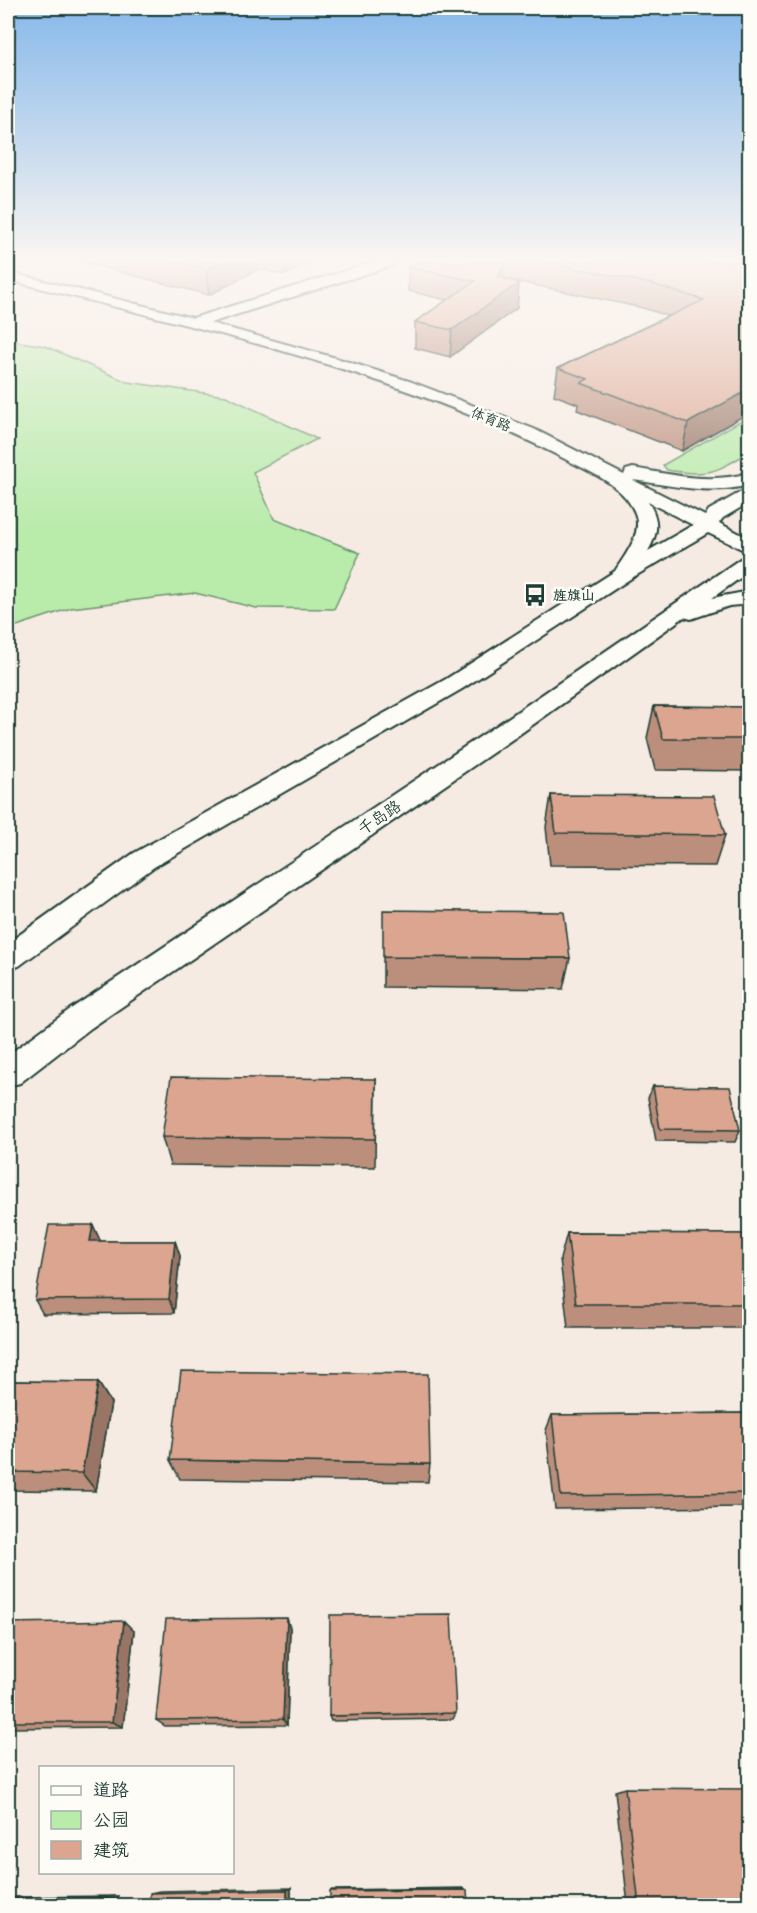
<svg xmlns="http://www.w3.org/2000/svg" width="757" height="1913" viewBox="0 0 757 1913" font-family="'Balsamiq Sans','LXGW WenKai TC',sans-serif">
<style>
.green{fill:#b9ebab;stroke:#6c9470;stroke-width:1.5}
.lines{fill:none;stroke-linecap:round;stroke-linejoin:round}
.tertiary-casing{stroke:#1f3d34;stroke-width:4}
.tertiary{fill:#fdfcf7;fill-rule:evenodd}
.wall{fill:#bc8e7c;stroke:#1f3d34;stroke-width:1.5}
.shaded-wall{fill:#997465;stroke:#1f3d34;stroke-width:1.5}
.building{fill:#dba590;stroke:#1f3d34;stroke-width:1.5}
.labels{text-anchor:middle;stroke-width:5;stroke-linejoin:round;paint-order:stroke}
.far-street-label{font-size:14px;fill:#1f3d34;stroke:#fdfcf7}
.far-poi-label{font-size:14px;font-weight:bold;fill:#1f3d34;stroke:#fdfcf7;text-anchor:start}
.street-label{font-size:16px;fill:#1f3d34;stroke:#fdfcf7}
</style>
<rect width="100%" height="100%" fill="#f6ebe2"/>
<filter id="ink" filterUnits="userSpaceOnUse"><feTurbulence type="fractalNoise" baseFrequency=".0167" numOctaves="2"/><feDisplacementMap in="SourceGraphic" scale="12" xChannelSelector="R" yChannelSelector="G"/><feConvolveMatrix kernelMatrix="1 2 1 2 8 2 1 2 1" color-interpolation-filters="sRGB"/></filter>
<g filter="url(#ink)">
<!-- green -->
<path class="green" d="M 8,340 L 45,346 L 127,382 L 226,396 L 317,439 L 253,472 L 274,519 L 360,553 L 334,609 L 256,608 L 195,593 L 71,608 L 8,629 Z
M 749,416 L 749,452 C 715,473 707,477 667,470 L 663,465 Z"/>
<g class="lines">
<!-- tertiary casing -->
<g class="tertiary-casing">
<path id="tertiary" d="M 374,262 L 396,262 L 394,265 L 210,323 L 336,358 L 412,382 L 534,429 L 624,475 L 626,470 L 633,468 C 674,475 708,484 750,473 L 750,485 C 708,495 675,486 633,480 L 705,516 L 709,510 L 750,487 L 750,502 L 723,518 L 719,523 L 750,539 L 750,553 L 708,533 L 630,579 L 462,689 L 154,867 L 19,966 L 8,969 L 8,943 L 134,853 L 446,679 L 615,571 C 626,554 643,533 635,513 C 624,485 590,472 565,459 C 392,369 196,328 8,280 L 8,272 L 193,318 ZM 648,502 L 693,525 L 648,551 C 658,534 660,520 648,502 Z
M 750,555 L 750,571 L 712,598 L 750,591 L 750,604 L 729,606 L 691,619 L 684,617 L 517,736 L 91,1028 L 20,1083 L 8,1086 L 8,1055 L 69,1010 L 499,724 L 743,557 Z"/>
</g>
<!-- tertiary -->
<use href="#tertiary" class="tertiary"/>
</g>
<!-- wall -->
<path class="wall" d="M 82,262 L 311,262 L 285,275 L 259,269 L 209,295 Z
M 415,262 L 750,262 L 750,412 L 682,451 L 577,410 L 578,404 L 554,395 L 558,368 L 668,316 L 643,308 L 505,279 L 519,283 L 517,308 L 450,357 L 415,348 L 415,322 L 447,300 L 408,291 L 408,267 Z
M 654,706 L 750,707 L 750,771 L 655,770 L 647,738 Z
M 551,795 L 725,835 L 715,866 L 550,865 L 546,827 Z
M 383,957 L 570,958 L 563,989 L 383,987 Z
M 376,1079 L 375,1167 L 170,1165 L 162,1137 Z
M 653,1086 L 740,1130 L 735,1142 L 656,1141 L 648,1098 Z
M 93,1225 L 100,1241 L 175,1241 L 180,1256 L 174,1313 L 43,1314 L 35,1300 Z
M 567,1233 L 750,1234 L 750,1328 L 568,1328 L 560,1259 Z
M 8,1381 L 98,1382 L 111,1403 L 96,1491 L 8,1490 Z
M 750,1413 L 750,1507 L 555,1509 L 546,1430 L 552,1415 Z
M 170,1460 L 430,1464 L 428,1482 L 180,1479 Z
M 8,1623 L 134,1631 L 123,1727 L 8,1728 Z
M 290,1628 L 287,1725 L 165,1726 L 156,1720 Z
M 456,1713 L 453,1719 L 331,1721 L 329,1716 Z
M 625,1788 L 750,1905 L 628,1905 L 615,1791 Z
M 291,1888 L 291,1905 L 150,1893 L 160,1891 Z
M 463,1888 L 467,1890 L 330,1891 L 332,1890 Z
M 118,1896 L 117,1905 L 8,1905 L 8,1897 Z"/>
<!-- shaded-wall -->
<path class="shaded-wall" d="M 221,262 L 259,262 L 259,269 L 209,295 L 206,269 Z
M 285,262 L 311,262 L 285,275 Z
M 503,262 L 504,262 L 503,278 L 519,283 L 517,308 L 450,357 L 452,330 L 499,277 Z
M 750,389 L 750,412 L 682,451 L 688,423 Z
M 93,1225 L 100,1240 L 97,1256 L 90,1241 Z
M 175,1241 L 180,1256 L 174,1313 L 169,1299 Z
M 98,1382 L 111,1403 L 96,1491 L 82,1473 Z
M 287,1618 L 290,1628 L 287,1725 L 283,1719 Z
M 124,1621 L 134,1631 L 123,1727 L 112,1722 Z
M 291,1888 L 291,1905 L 287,1905 L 287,1890 Z
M 118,1896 L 117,1905 L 105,1905 L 106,1897 Z"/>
<!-- building -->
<path class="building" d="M 178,262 L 221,262 L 206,269 Z
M 415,262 L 503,262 L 499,277 L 519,283 L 452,330 L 415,322 L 475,281 L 408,267 Z
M 546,262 L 750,262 L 750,389 L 688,423 L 581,383 L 588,379 L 558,368 L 704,300 L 648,283 Z
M 654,706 L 750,707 L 750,739 L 663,739 Z
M 551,795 L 714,796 L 725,835 L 556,833 Z
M 383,910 L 564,912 L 570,958 L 383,957 Z
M 171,1077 L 376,1079 L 375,1139 L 162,1137 Z
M 653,1086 L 730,1087 L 740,1130 L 660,1129 Z
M 49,1225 L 93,1225 L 90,1241 L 175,1241 L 169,1299 L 35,1300 Z
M 567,1233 L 750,1234 L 750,1304 L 576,1304 Z
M 181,1371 L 428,1374 L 430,1464 L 170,1460 Z
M 8,1381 L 98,1382 L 82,1473 L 8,1472 Z
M 750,1413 L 750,1493 L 561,1496 L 552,1415 Z
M 451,1614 L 456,1713 L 329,1716 L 330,1615 Z
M 287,1618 L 283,1719 L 156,1720 L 166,1619 Z
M 124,1621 L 112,1722 L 8,1722 L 8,1623 Z
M 625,1788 L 750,1789 L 750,1905 L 639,1905 Z
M 287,1890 L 287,1905 L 149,1905 L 150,1893 Z
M 467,1890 L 468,1905 L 330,1905 L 330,1891 Z
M 106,1897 L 105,1905 L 8,1905 L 8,1898 Z"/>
</g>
<!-- sky -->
<linearGradient id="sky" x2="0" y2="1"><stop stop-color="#86b8ea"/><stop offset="0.49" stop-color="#fbf6f2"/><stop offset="1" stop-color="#fbf6f2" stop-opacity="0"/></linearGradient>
<rect width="757" height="530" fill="url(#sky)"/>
<!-- icons -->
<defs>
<g id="bus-bare" transform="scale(1.8)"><path d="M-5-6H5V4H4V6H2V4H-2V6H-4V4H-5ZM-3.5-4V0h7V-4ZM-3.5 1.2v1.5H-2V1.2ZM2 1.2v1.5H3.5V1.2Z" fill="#1f3d34" stroke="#fdfcf7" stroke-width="2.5" paint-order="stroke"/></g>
</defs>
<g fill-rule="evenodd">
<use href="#bus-bare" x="535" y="595"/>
</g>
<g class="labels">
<!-- far-street labels -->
<g class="far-street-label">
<text transform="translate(491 419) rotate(22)" y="5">体育路</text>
</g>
<!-- far-poi labels -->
<g class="far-poi-label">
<text x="553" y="600">旌旗山</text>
</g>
<!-- street labels -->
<g class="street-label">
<text transform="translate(379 817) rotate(-34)" y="6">千岛路</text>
</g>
</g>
<!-- margin -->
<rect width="757" height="1913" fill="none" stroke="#fdfcf7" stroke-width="30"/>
<rect x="15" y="15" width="727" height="1883" fill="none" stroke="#1f3d34" stroke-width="2" filter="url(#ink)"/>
<!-- legend -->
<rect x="39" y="1766" width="195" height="108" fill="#fdfcf7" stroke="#a4b0a9" stroke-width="1.5"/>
<rect x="51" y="1786" width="30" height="9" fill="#fdfcf7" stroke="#a4b0a9" stroke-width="1.5"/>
<text x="93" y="1796" font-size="18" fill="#1f3d34">道路</text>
<rect x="51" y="1811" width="30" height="18" fill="#b9ebab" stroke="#a4b0a9" stroke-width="1.5"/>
<text x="93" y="1826" font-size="18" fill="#1f3d34">公园</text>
<rect x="51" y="1841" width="30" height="18" fill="#dba590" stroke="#a4b0a9" stroke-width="1.5"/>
<text x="93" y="1856" font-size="18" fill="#1f3d34">建筑</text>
</svg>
